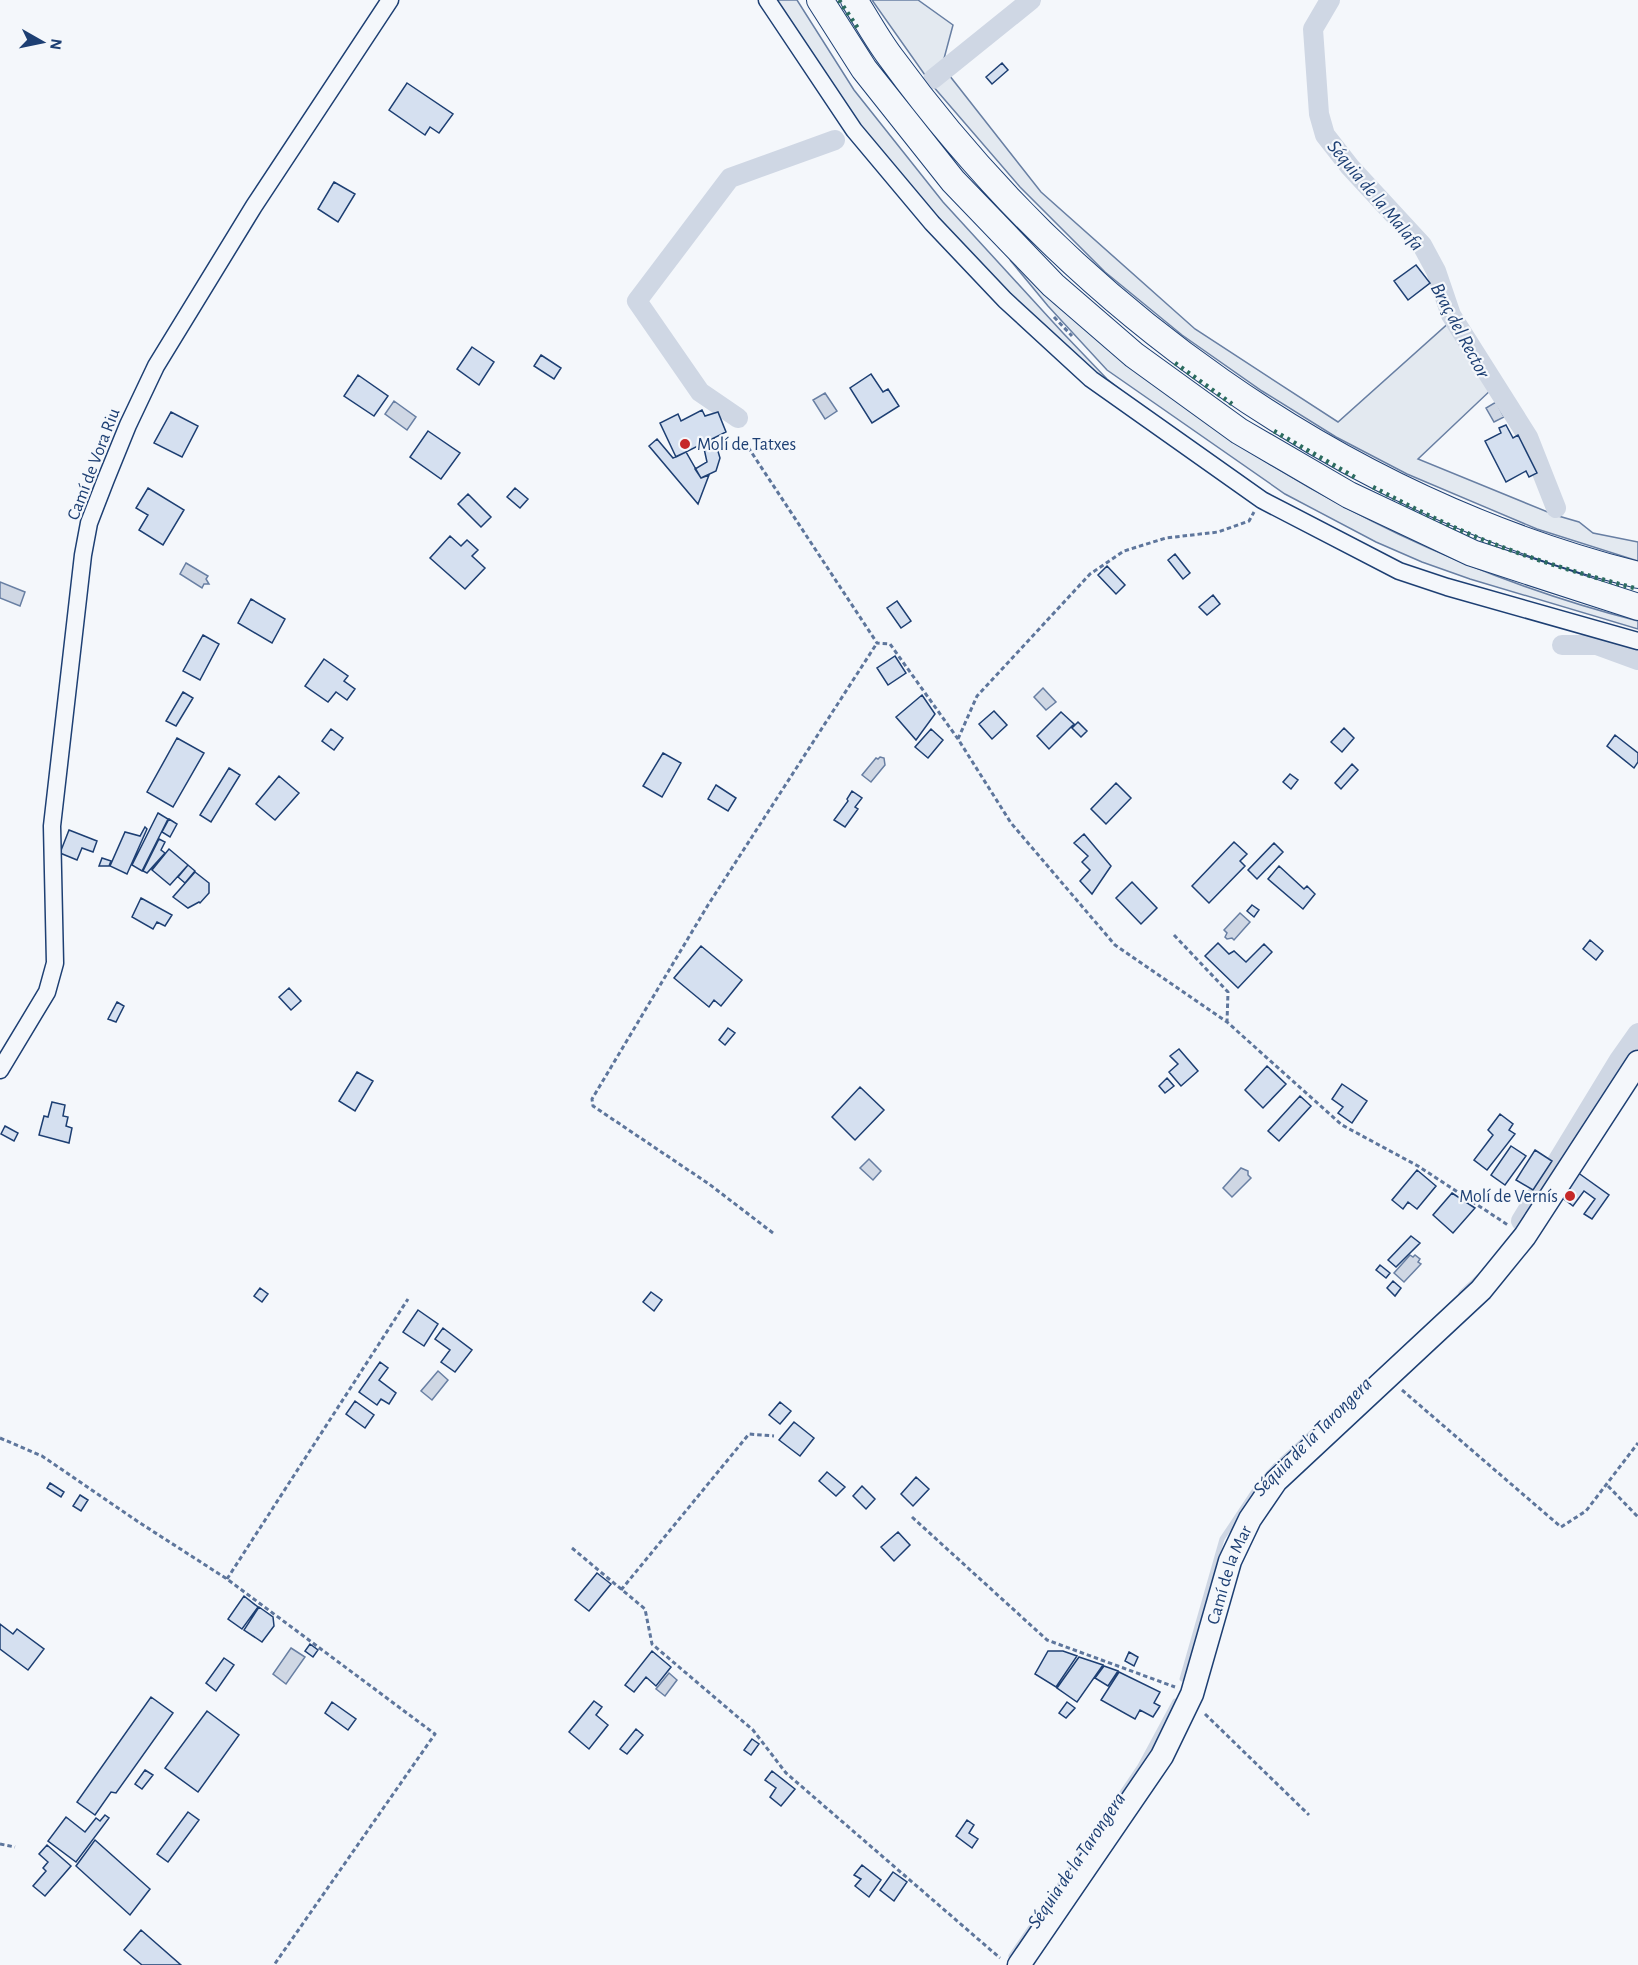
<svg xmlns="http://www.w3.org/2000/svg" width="1638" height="1965" viewBox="0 0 1638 1965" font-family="'Alegreya Sans',sans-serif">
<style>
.green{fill:#e3e9f0;stroke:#687fa3;stroke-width:1.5}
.water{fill:#cfd7e4;stroke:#687fa3;stroke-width:1.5}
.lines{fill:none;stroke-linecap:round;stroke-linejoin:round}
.stream{stroke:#cfd7e4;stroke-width:5}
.canal{stroke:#cfd7e4;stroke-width:20}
.building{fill:#d5e0f0;stroke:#1d3f73;stroke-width:1.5}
.street-casing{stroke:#1d3f73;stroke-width:19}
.secondary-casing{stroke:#1d3f73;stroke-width:25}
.primary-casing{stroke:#1d3f73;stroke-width:28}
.path{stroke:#5e769c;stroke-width:3;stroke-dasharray:4.5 3;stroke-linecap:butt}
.street{stroke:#f4f7fb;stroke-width:16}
.secondary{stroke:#f4f7fb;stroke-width:22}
.primary{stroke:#f4f7fb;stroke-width:26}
.hedge{stroke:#2c6c60;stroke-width:4.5;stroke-dasharray:3 4.5;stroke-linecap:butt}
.poi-dot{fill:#c62828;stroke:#f4f7fb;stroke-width:2}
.labels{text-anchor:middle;stroke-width:4.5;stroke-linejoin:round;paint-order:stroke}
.poi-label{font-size:18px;fill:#1d3f73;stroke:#f4f7fb;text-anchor:start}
.street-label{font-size:18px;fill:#1d3f73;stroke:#f4f7fb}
.water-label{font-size:20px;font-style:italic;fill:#1d3f73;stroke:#f4f7fb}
</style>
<rect width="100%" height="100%" fill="#f4f7fb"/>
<!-- green -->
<path class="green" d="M 774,0 L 797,0 L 854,90 L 943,202 L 1063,333 L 1107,379 L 1122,391 L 1104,381 L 1042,327 L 958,241 L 852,116 Z
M 872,0 L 918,0 L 953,25 L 942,66 L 1041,192 L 1195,329 L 1338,422 L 1451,321 L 1493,388 L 1418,459 L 1555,515 L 1579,522 L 1593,533 L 1638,542 L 1638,561 L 1537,529 L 1407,474 L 1336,437 L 1262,391 L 1182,335 L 1105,272 L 1020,187 L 932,85 Z
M 1010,260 C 1065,311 1120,361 1180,404 C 1317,504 1474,579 1638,621 L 1638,629 L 1470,579 L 1422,562 L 1376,542 L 1285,494 L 1107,370 L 1048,306 Z"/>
<!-- water -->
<path class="water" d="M 825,393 L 837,411 L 825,419 L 813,400 Z
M 394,401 L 416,417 L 407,430 L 385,414 Z
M 1496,402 L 1504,417 L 1494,422 L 1486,408 Z
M 186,563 L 208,576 L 206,579 L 209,584 L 204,584 L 202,588 L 180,574 Z
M 0,582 L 25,592 L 20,606 L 0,598 Z
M 1043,688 L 1056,702 L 1046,710 L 1034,697 Z
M 880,757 L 884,758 L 885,765 L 871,782 L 862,775 L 876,758 L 878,759 Z
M 1240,913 L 1250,922 L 1234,940 L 1232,938 L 1227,939 L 1225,937 L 1227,933 L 1224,930 Z
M 869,1159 L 881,1171 L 873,1180 L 860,1168 Z
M 1241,1168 L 1248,1171 L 1248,1175 L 1251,1178 L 1232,1197 L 1223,1188 Z
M 1410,1255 L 1413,1257 L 1415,1255 L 1420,1259 L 1418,1262 L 1421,1264 L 1404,1282 L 1394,1273 Z
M 438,1371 L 448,1380 L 432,1400 L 421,1391 Z
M 291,1648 L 305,1657 L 286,1684 L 273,1674 Z
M 669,1673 L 677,1680 L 665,1696 L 656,1689 Z"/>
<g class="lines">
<!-- stream -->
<path class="stream" d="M 1461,1293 L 1478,1277
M 1182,1679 L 1222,1539 L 1258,1485 L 1276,1465 L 1312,1432
M 1011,1956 L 1140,1766 L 1175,1701"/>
<!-- canal -->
<path class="canal" d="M 1330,0 L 1313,29 L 1319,114 L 1325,135 L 1350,167 L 1422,245 L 1436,271 L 1451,315 L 1528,437 L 1556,508
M 933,79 L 1031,0
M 738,418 L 700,392 L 637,301 L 730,178 L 835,140
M 1562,645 L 1597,645 L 1638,660
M 1521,1221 L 1619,1060 L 1638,1033"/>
</g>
<!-- building -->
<path class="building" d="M 1002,63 L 1008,70 L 992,84 L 986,77 Z
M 407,83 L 453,114 L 439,133 L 430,127 L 425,135 L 389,110 Z
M 334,182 L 355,194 L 338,222 L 318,209 Z
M 1416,265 L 1430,283 L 1408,300 L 1394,281 Z
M 472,347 L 494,362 L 479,385 L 457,369 Z
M 541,355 L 561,368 L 554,379 L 534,366 Z
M 871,374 L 883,392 L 888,389 L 899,406 L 872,423 L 850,388 Z
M 358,375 L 388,396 L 374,416 L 344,396 Z
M 702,410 L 705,416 L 718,412 L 726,432 L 676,457 L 660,423 L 678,414 L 681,421 Z
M 171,412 L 198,426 L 182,457 L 154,443 Z
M 1506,425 L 1513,438 L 1518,435 L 1537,473 L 1529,477 L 1526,471 L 1506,482 L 1485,441 L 1501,433 L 1499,428 Z
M 428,431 L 460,453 L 441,479 L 410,457 Z
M 714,438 L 720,458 L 716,471 L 701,478 L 695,469 L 707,462 L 703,444 Z
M 657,439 L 673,458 L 686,452 L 701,478 L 709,475 L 698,504 L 649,446 Z
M 148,488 L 184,510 L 163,545 L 139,530 L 148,515 L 136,508 Z
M 515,488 L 528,499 L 520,508 L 507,497 Z
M 468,494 L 491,517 L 481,527 L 458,504 Z
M 450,536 L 461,546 L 467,540 L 478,550 L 472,556 L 485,568 L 465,589 L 430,558 Z
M 1175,554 L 1190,573 L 1183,579 L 1168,560 Z
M 1107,566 L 1125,585 L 1116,594 L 1098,575 Z
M 1213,595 L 1220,604 L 1207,615 L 1199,607 Z
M 251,599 L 285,619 L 272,643 L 238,623 Z
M 897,601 L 911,621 L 901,628 L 887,608 Z
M 203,635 L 219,644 L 200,680 L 183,671 Z
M 895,656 L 906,673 L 888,685 L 877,668 Z
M 324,659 L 348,676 L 344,681 L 355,689 L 347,700 L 336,692 L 328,702 L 305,686 Z
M 183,692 L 193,698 L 176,726 L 166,721 Z
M 922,695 L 935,714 L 916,740 L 896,717 Z
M 994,711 L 1007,725 L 992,739 L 979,724 Z
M 1061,712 L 1074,724 L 1049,749 L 1037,736 Z
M 1078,722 L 1087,731 L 1081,737 L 1072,728 Z
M 1344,728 L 1354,738 L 1342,752 L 1331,742 Z
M 331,729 L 343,738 L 334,750 L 322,741 Z
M 931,729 L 943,740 L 928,758 L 915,747 Z
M 1615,735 L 1638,753 L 1638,762 L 1634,768 L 1607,746 Z
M 177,738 L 204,753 L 173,807 L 147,792 Z
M 663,753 L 681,763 L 662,797 L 643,786 Z
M 1352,764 L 1358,770 L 1341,789 L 1335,783 Z
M 229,768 L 240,775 L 211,822 L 200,815 Z
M 1290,774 L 1298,780 L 1291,789 L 1283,782 Z
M 279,776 L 299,793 L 275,820 L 256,804 Z
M 1116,783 L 1131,798 L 1106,824 L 1091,809 Z
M 716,785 L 736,798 L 728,811 L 708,799 Z
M 852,791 L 862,798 L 855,807 L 858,809 L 845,827 L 834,820 L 848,801 L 847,799 Z
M 158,813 L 168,819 L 142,871 L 132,865 Z
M 169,819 L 177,824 L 170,837 L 162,832 Z
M 145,827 L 147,829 L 127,874 L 110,866 L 125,832 L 140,836 Z
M 69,830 L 97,841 L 93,852 L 82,848 L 77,860 L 60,853 Z
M 1084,834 L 1111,866 L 1092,894 L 1080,881 L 1090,870 L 1082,862 L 1088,856 L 1074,843 Z
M 159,839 L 165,842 L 161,850 L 165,853 L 147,873 L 143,871 Z
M 1234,842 L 1247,854 L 1240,861 L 1245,866 L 1209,903 L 1192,886 Z
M 1274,843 L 1283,852 L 1257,879 L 1248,870 Z
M 169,849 L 188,865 L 170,885 L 152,870 Z
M 102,858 L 111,861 L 109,866 L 99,866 Z
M 188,865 L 195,871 L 185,883 L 178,877 Z
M 1279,866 L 1304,889 L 1307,886 L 1315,894 L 1303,909 L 1268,879 Z
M 195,872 L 209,883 L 209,893 L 200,903 L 199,902 L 188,908 L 173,897 Z
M 1132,882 L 1157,908 L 1141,924 L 1116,898 Z
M 141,898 L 172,915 L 165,926 L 157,922 L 153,929 L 132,917 Z
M 1252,905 L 1259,910 L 1254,917 L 1247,911 Z
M 1590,940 L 1603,951 L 1596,960 L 1583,949 Z
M 1218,943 L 1229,954 L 1234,951 L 1246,962 L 1264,944 L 1272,952 L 1238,988 L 1205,956 Z
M 701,946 L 742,980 L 721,1006 L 714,1000 L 709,1007 L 674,978 Z
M 289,988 L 301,1001 L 291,1010 L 279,997 Z
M 117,1002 L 124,1006 L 116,1022 L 108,1019 Z
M 728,1028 L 735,1033 L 725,1045 L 719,1040 Z
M 1179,1049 L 1198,1071 L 1181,1086 L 1169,1072 L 1178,1064 L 1170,1056 Z
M 1267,1066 L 1286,1084 L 1263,1108 L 1245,1090 Z
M 357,1072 L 373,1081 L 355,1111 L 339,1101 Z
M 1167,1078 L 1174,1086 L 1165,1093 L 1159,1086 Z
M 1342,1084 L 1367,1101 L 1352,1123 L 1338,1113 L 1343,1107 L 1332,1099 Z
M 860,1087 L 884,1110 L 855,1140 L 832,1117 Z
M 1300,1096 L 1311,1106 L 1279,1141 L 1268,1131 Z
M 52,1102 L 65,1105 L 63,1116 L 68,1117 L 66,1126 L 72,1128 L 69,1143 L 39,1135 L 44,1116 L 48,1117 Z
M 1500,1114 L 1513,1124 L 1509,1130 L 1515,1134 L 1487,1170 L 1474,1160 L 1493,1135 L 1488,1130 Z
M 5,1126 L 18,1133 L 14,1141 L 1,1134 Z
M 1511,1146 L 1526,1156 L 1505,1185 L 1491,1175 Z
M 1535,1150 L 1552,1161 L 1533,1190 L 1516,1180 Z
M 1417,1170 L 1436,1186 L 1417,1209 L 1408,1202 L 1403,1209 L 1392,1200 Z
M 1577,1172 L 1609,1195 L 1592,1219 L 1584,1214 L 1595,1199 L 1584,1191 L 1573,1206 L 1560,1196 Z
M 1452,1193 L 1475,1208 L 1453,1233 L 1433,1215 Z
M 1411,1236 L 1420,1243 L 1396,1267 L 1388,1260 Z
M 1380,1265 L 1390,1273 L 1386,1278 L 1376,1270 Z
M 1393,1281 L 1401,1288 L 1395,1296 L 1387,1288 Z
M 260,1288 L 268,1294 L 262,1302 L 254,1296 Z
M 651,1292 L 662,1300 L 654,1311 L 643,1302 Z
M 418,1310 L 438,1324 L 424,1346 L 403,1332 Z
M 443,1328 L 472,1350 L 455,1372 L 441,1362 L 450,1350 L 435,1339 Z
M 380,1362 L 388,1368 L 379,1380 L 396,1393 L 389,1404 L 381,1399 L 377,1405 L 359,1392 Z
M 355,1401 L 374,1415 L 365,1428 L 346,1414 Z
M 780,1402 L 791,1411 L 780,1424 L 769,1415 Z
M 794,1422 L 814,1438 L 800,1456 L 779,1440 Z
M 827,1472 L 845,1487 L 836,1496 L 819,1481 Z
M 916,1477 L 929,1489 L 913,1506 L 901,1494 Z
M 50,1483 L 64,1492 L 61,1497 L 47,1488 Z
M 862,1486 L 875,1499 L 866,1509 L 853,1496 Z
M 80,1495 L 88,1500 L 81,1511 L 73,1506 Z
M 898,1532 L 910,1545 L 894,1561 L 881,1547 Z
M 597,1573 L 611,1584 L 589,1611 L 575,1600 Z
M 244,1596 L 258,1607 L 242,1629 L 228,1619 Z
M 259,1607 L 273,1617 L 274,1626 L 262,1642 L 244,1630 Z
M 0,1624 L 13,1634 L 17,1629 L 44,1649 L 28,1670 L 0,1649 Z
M 310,1644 L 318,1650 L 313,1657 L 305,1651 Z
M 652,1651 L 671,1667 L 656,1686 L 646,1677 L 634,1692 L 625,1685 Z
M 1048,1651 L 1063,1651 L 1077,1656 L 1056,1687 L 1035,1674 Z
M 1129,1652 L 1138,1657 L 1134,1666 L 1125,1661 Z
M 1079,1657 L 1103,1665 L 1077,1702 L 1057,1688 Z
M 224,1658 L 234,1665 L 216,1691 L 206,1683 Z
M 1104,1666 L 1118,1671 L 1108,1686 L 1095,1678 Z
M 1119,1672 L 1160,1692 L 1154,1703 L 1160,1706 L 1153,1717 L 1140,1710 L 1135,1719 L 1101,1700 Z
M 151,1697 L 173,1713 L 116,1793 L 111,1792 L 95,1815 L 77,1802 Z
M 594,1701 L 602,1707 L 596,1715 L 608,1725 L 589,1749 L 569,1732 Z
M 332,1702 L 356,1719 L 348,1730 L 325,1713 Z
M 1067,1702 L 1075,1708 L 1066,1718 L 1059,1713 Z
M 207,1711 L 239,1735 L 198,1792 L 165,1768 Z
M 636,1729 L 643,1735 L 627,1754 L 620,1749 Z
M 752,1739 L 759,1744 L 751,1755 L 744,1750 Z
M 145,1770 L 153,1775 L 142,1789 L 135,1784 Z
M 772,1771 L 795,1789 L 781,1806 L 770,1797 L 776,1788 L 765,1780 Z
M 188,1812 L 199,1820 L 168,1862 L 157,1854 Z
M 105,1815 L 109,1818 L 76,1862 L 48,1841 L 66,1817 L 85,1832 L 96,1818 L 100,1821 Z
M 967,1820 L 974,1825 L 969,1833 L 978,1839 L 972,1848 L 956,1836 Z
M 95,1840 L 150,1889 L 130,1915 L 76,1866 Z
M 47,1845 L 71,1866 L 45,1896 L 33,1886 L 46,1871 L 43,1868 L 48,1862 L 39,1854 Z
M 862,1865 L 881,1880 L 869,1897 L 855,1886 L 861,1879 L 854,1875 Z
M 893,1872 L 907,1882 L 894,1901 L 880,1890 Z
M 141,1930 L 181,1965 L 142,1965 L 124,1950 Z"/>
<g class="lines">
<!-- street casing -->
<g class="street-casing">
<path id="street" d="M 767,0 L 854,130 L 932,223 L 1005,300 L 1091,379 L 1262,500 L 1399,571 L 1447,587 L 1638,641
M 0,1070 L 47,992 L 55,963 L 52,826 L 83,555 L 89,523 L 106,479 L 128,425 L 156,366 L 254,206 L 390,0"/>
</g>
<!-- secondary casing -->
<g class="secondary-casing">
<g id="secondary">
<path id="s1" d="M 1019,1965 L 1162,1756 L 1192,1694 L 1230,1561 L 1250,1519 L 1276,1481 L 1481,1290 L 1525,1236 L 1638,1062"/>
</g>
</g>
<!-- primary casing -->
<g class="primary-casing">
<path id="primary" d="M 820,0 L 864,69 L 953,181 L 1053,285 L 1134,355 L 1239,431 L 1349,495 L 1472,553 L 1638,607
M 854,0 C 867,20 878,41 892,59 C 1073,307 1339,499 1638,575"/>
</g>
<!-- path -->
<path class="path" d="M 1054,317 L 1072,336
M 744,441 L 877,643 L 890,644 L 958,739 L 1011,823 L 1115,945 L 1227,1022 L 1342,1125 L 1418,1166 L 1508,1225
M 958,739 L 977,696 L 1090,574 L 1124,551 L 1166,538 L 1218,532 L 1249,521 L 1254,512
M 1174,935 L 1228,992 L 1227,1022
M 773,1233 L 709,1184 L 593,1106 L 592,1099 L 708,905 L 877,643
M 1402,1390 L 1561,1527 L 1586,1511 L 1638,1443
M 0,1438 L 42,1456 L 140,1523 L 227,1579 L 435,1734 L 274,1965
M 1608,1486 L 1638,1517
M 912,1517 L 1047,1640 L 1175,1687
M 572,1548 L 645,1609 L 652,1644 L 753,1730 L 786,1773 L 1000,1958
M 227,1579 L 408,1299
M 621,1590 L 749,1434 L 774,1436
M 1205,1714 L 1309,1815
M 0,1844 L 15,1847"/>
<!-- street -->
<use href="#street" class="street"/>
<!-- secondary -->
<use href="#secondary" class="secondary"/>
<!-- primary -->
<use href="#primary" class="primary"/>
<!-- hedge -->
<path class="hedge" d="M 839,0 L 859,30
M 1175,363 L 1232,404
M 1274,431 L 1358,479
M 1373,487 C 1415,509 1458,531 1502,547 C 1547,564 1592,577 1638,589"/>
</g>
<!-- markers -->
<g class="poi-dot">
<circle cx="685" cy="444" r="6"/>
<circle cx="1570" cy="1196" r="6"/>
</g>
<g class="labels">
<!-- poi labels -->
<g class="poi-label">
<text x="697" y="450">Molí de Tatxes</text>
<text x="1558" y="1202" text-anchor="end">Molí de Vernís</text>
</g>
<!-- street labels -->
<g class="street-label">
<text transform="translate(93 464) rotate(-69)" y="6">Camí de Vora Riu</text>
<text dy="6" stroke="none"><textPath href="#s1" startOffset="447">Camí de la Mar</textPath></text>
</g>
<!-- water labels -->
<g class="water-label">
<text transform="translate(1376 195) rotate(50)" y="7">Séquia de la Malafa</text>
<text transform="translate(1461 330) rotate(62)" y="7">Braç del Rector</text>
<text transform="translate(1312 1436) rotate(-45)" y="7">Séquia de la Tarongera</text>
<text transform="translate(1076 1860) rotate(-56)" y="7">Séquia de la Tarongera</text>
</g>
</g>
<!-- north arrow -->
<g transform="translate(42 42) rotate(99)" stroke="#f4f7fb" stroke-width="4.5" paint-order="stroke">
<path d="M0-4.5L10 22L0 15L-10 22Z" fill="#1d3f73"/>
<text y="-9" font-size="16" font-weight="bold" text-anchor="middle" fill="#1d3f73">N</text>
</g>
</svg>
